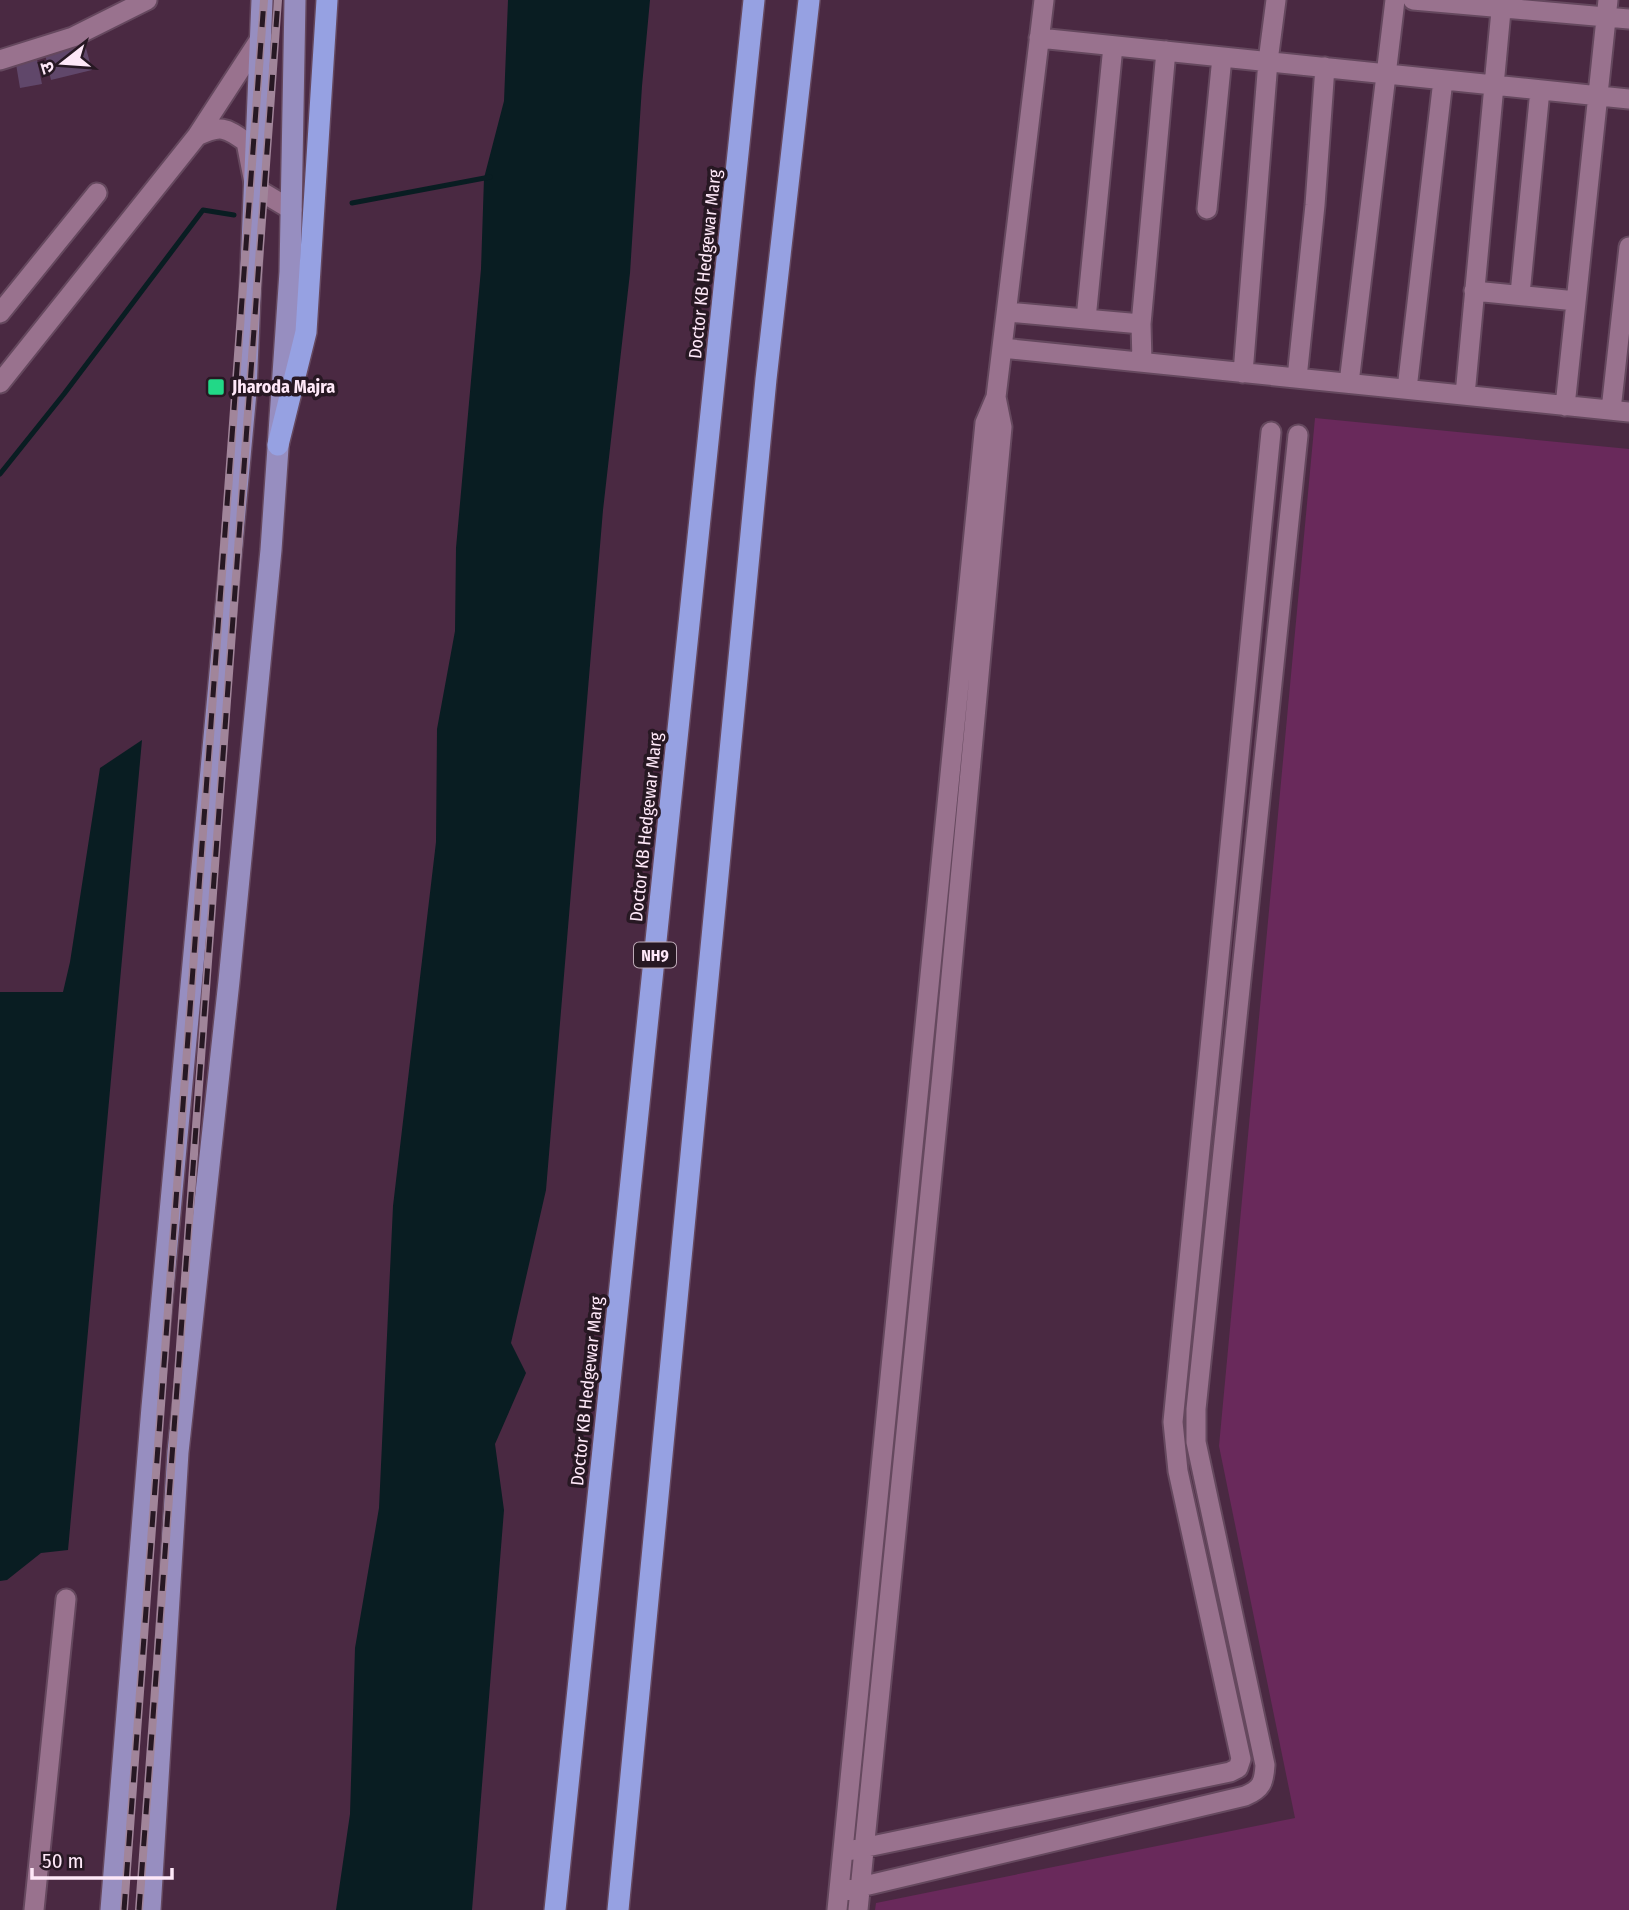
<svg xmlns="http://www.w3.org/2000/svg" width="1629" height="1910" viewBox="0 0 1629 1910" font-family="'Fira Sans Condensed','Noto Sans Devanagari',sans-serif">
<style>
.green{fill:#69295b}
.water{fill:#091d22}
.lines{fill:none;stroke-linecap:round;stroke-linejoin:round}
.stream{stroke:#091d22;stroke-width:5}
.building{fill:#60476a}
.minor-casing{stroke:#65485e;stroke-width:23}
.major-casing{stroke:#65485e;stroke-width:24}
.highway-casing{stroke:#65485e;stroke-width:24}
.minor{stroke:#99728e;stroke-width:19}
.major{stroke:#978ec0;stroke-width:21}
.highway{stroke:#96a1e2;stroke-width:21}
.rail-casing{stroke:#a1859a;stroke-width:8}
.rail{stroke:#271823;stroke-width:5;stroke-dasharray:16;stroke-linecap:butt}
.poi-dot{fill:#22d887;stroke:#271823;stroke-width:2.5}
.labels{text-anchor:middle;stroke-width:7;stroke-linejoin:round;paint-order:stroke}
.shield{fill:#271823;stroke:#beaab8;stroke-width:2}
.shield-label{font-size:16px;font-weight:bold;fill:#fee8f8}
.street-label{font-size:18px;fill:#fee8f8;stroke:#271823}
.poi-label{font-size:18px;font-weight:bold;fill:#fee8f8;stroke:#271823;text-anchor:start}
</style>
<rect width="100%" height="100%" fill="#4a2942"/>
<!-- green -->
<path class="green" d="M 1315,418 L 1629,449 L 1629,1910 L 875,1910 L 876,1903 L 1295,1818 L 1219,1446 Z"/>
<!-- water -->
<path class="water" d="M 508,0 L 650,0 L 642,86 L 630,273 L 603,510 L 546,1190 L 511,1343 L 526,1373 L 495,1444 L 504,1510 L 472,1910 L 336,1910 L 350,1814 L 355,1648 L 379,1508 L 393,1206 L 436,842 L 437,729 L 455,631 L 456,548 L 481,269 L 484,178 L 504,101 Z
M 142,740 L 68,1550 L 41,1553 L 7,1580 L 0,1581 L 0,992 L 63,992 L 70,962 L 100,768 Z"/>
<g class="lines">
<!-- stream -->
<path class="stream" d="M 352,203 L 490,177
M 0,474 L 64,394 L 203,210 L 234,215"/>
</g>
<!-- building -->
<path class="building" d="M 84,41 L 92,70 L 51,80 L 44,50 Z
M 37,60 L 42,84 L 20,88 L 16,64 Z"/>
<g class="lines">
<!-- minor casing -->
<g class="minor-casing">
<path id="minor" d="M 1413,0 L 1629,19
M 1039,38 L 1629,99
M 0,60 L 73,37 L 147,0
M 197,136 C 220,125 226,127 246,142 L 255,188 L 292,210
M 1207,209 L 1222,57
M 1474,291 L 1576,301
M 1520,294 L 1540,90
M 1007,312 L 1141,324
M 0,313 L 97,193
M 1086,319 L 1113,46
M 1002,348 L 1629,412
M 1142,362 L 1141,324 L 1166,51
M 1243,373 L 1268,61 L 1276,0
M 1297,378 L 1315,205 L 1325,67
M 0,383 L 197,136 L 262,36
M 1349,383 L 1395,0
M 1407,389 L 1443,80
M 1465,395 L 1502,0
M 1565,406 L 1608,0
M 1611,410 L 1629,247
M 843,1852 L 1230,1772 L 1238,1768 L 1241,1759 L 1178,1471 L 1173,1422 L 1271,432
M 839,1892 L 1245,1796 C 1262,1789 1264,1782 1265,1765 L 1196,1442 L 1196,1409 L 1298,435
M 34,1910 L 66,1599
M 837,1910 L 985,423 L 996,397 L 1044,0
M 858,1910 L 942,1074 L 1002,427 L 996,397"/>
</g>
<!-- major casing -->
<g class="major-casing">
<path id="major" d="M 111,1910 L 152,1407 L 246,392 L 262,0
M 150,1910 L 178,1452 L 229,981 L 271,550 L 290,272 L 295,0"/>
</g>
<!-- highway casing -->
<g class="highway-casing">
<path id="highway" d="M 278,445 L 306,332 L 327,0
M 555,1910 L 754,0
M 618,1910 L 766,379 L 809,0"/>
</g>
<!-- minor -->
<use href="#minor" class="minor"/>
<!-- major -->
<use href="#major" class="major"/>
<!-- highway -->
<use href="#highway" class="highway"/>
<!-- rail casing -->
<g class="rail-casing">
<path id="rail" d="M 124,1910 L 264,0
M 139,1910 L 278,0"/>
</g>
<!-- rail -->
<use href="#rail" class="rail"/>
</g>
<!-- markers -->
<rect class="poi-dot" x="207" y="378" width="18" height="18" rx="3.5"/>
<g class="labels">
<!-- shield labels -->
<rect class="shield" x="634" y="942.5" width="42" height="25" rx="5"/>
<g class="shield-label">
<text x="655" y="961">NH9</text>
</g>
<!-- street labels -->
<g class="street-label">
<text transform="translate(705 264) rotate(-84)" y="6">Doctor KB Hedgewar Marg</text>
<text transform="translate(646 827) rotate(-84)" y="6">Doctor KB Hedgewar Marg</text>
<text transform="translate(587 1391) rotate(-84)" y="6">Doctor KB Hedgewar Marg</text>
</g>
<!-- poi labels -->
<g class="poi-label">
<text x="232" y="393">Jharoda Majra</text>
</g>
</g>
<!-- north arrow -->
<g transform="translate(63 63) rotate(253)" stroke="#271823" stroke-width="5" paint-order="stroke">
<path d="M0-5L12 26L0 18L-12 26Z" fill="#fee8f8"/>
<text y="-10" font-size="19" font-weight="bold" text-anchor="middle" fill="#fee8f8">उ</text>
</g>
<!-- scale -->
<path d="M32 1868v10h140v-10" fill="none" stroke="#fee8f8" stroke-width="3.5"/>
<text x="42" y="1868" font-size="21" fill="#fee8f8" stroke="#271823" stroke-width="5" paint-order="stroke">50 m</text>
</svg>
